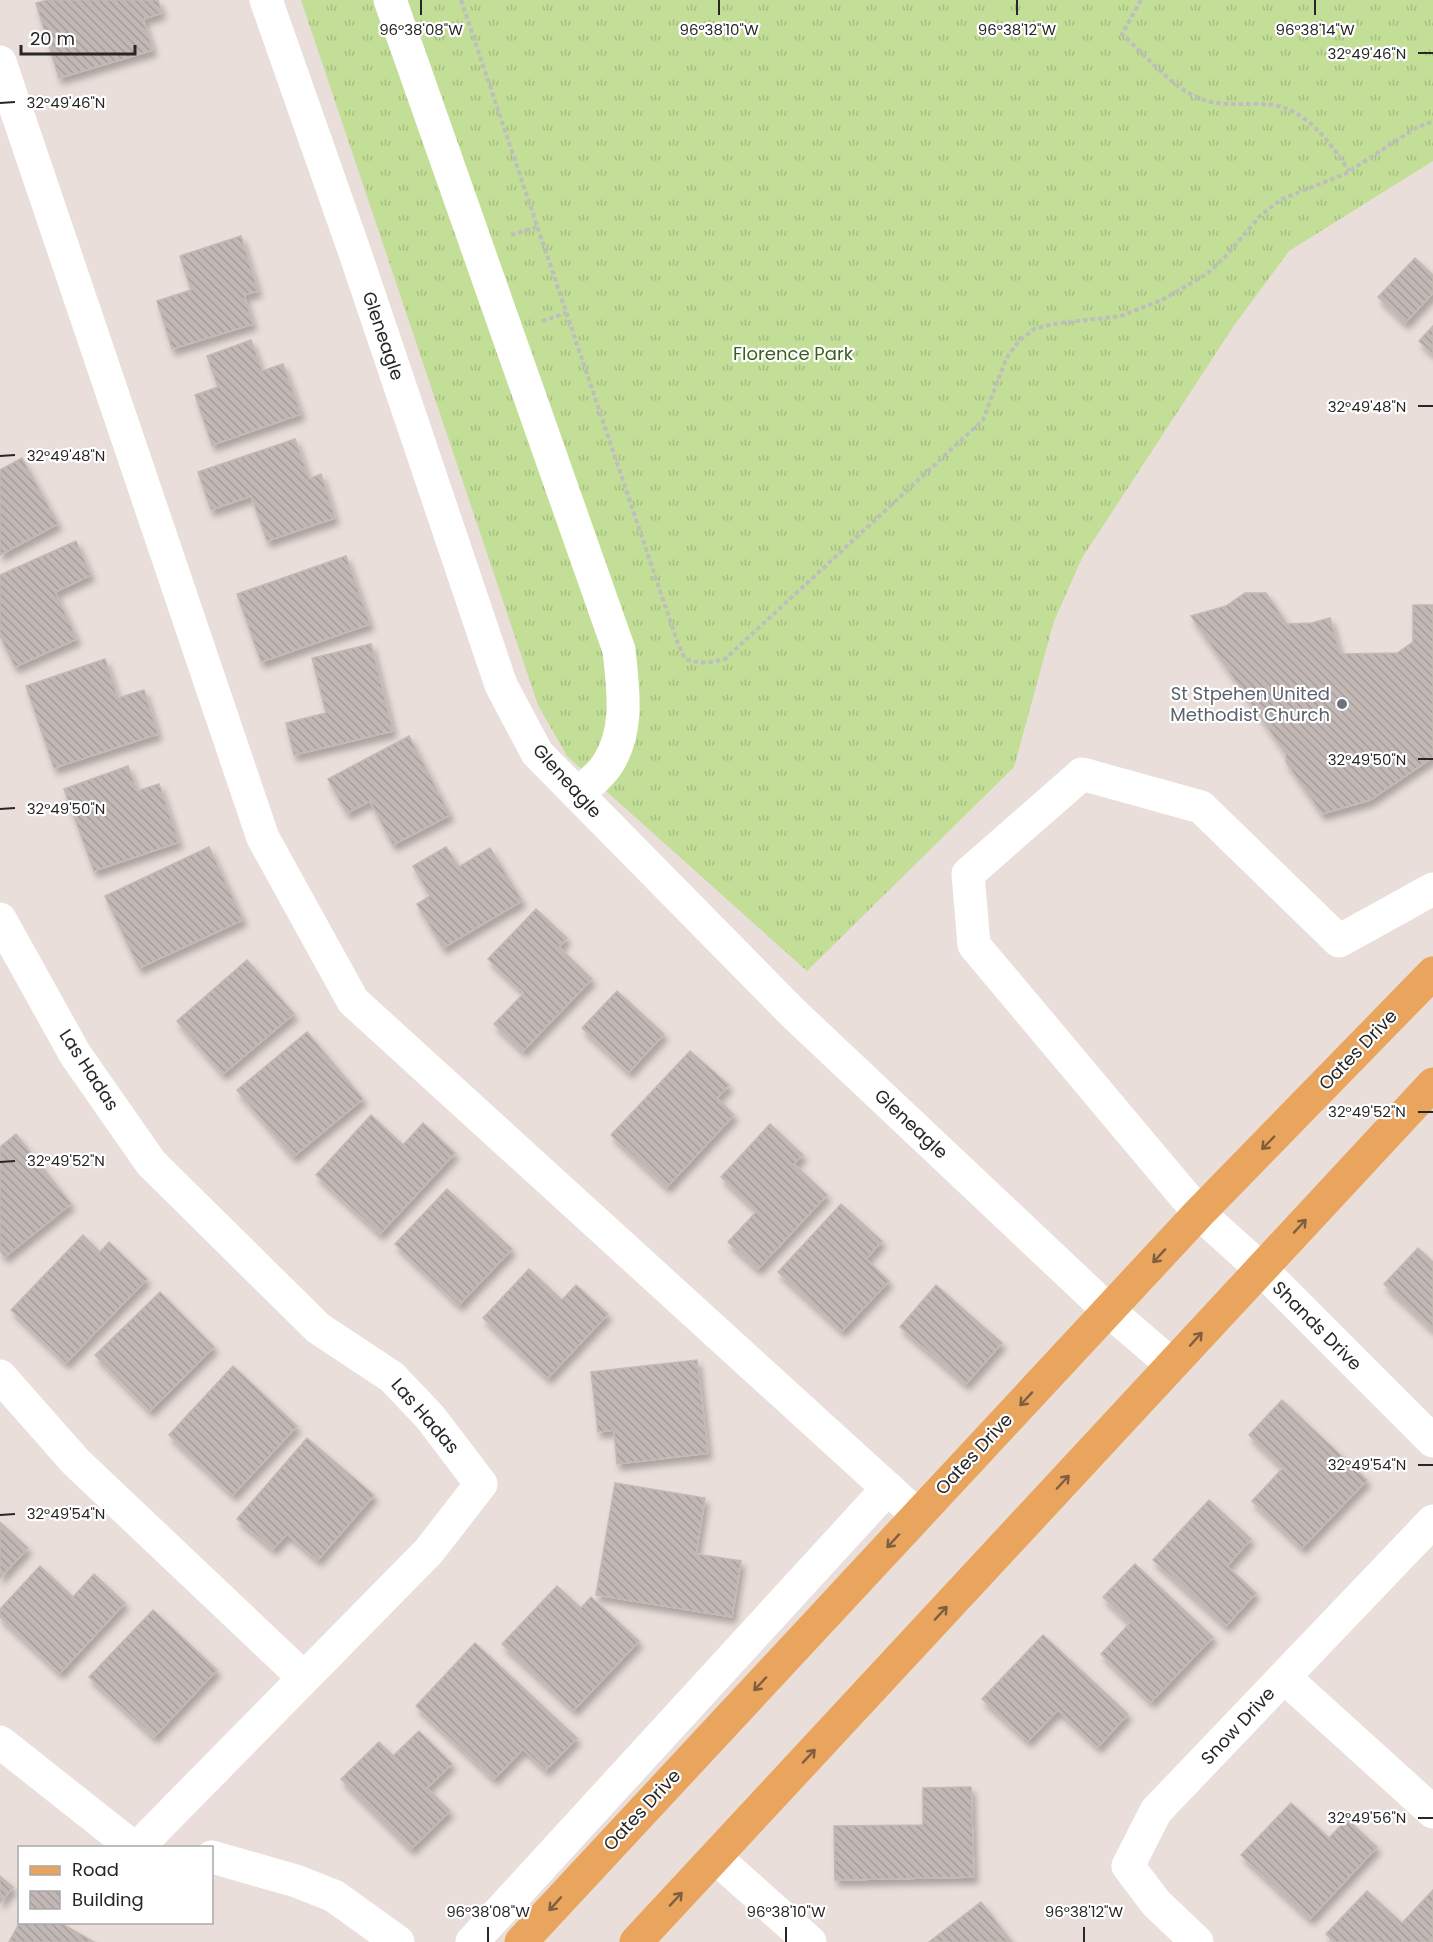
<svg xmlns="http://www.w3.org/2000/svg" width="1433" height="1942" viewBox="0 0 1433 1942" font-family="Poppins,sans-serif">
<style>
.grass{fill:url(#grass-tufts)}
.building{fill:url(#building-back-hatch);stroke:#c4b9b3;stroke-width:1.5;filter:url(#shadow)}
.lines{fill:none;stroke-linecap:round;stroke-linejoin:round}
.path{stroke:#bebebe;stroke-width:4;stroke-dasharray:4.5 3;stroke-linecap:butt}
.minor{stroke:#fff;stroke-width:33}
.major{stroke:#e9a45d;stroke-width:33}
.oneway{stroke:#7e5f3f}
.ticks{fill:none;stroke:#272727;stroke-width:2}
.worship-dot{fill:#6b7280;stroke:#fff;stroke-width:2}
.labels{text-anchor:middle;stroke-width:4.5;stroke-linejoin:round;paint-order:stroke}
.street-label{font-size:18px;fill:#272727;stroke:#fff}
.park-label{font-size:18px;fill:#3b5f1c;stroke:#fff}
.worship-label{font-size:18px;fill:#5b616d;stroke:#fff;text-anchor:end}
.ticks-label{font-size:15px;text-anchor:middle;fill:#272727;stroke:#fff;stroke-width:4.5;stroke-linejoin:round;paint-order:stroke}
</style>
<defs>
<pattern id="grass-tufts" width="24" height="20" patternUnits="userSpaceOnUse" patternTransform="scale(1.5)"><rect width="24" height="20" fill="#c2de97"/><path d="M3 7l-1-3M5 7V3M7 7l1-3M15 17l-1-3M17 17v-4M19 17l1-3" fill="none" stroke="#a7be82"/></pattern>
<pattern id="building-back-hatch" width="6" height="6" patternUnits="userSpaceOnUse" patternTransform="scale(1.5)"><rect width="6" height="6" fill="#c1b8b6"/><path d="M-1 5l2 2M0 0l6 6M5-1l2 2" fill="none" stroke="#a69e9c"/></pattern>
<filter id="shadow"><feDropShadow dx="3.5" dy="6" stdDeviation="3" flood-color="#0004"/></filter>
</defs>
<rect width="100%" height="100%" fill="#e9ded9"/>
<!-- grass -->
<path class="grass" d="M 301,0 L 1433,0 L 1433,161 L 1289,251 L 1235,324 L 1082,558 L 1054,621 L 1014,767 L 807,971 L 567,756 L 538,705 Z"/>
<!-- building -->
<path class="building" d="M 48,0 L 158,0 L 162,13 L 143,19 L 153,50 L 59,78 L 36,3 Z
M 241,236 L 258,291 L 244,295 L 253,324 L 172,349 L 157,301 L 191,290 L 180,256 Z
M 1415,258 L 1433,275 L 1433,293 L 1405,323 L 1378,297 Z
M 1433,326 L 1433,354 L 1419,341 Z
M 251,340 L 262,371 L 283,364 L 301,414 L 212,445 L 195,395 L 218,387 L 207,356 Z
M 295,439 L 309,479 L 321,474 L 335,518 L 267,541 L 251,496 L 211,510 L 198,472 Z
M 22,458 L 58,524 L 0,555 L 0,470 Z
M 76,541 L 91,575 L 55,592 L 77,639 L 15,667 L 0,636 L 0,575 Z
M 346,556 L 370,624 L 261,662 L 237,594 Z
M 1245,593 L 1266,593 L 1287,624 L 1312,623 L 1330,618 L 1340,654 L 1397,653 L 1413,642 L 1413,605 L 1433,605 L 1433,757 L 1370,800 L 1322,814 L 1286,762 L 1286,754 L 1191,616 L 1226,606 Z
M 371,644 L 393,731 L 294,755 L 286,723 L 326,713 L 312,658 Z
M 105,659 L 118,698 L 144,690 L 158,734 L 54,768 L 26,686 Z
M 409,736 L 450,815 L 393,845 L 370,801 L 347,813 L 328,779 Z
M 128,766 L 137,791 L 159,784 L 179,842 L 94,871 L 64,789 Z
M 209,847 L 243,920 L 139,968 L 105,896 Z
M 446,847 L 459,867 L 490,848 L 522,901 L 443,948 L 417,904 L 430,896 L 413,866 Z
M 536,909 L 567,938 L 559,947 L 592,979 L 523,1051 L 494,1024 L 524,993 L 488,959 Z
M 247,960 L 294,1014 L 223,1074 L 177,1021 Z
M 617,991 L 664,1034 L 629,1072 L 582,1028 Z
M 307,1032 L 363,1099 L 293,1157 L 237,1090 Z
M 690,1051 L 729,1085 L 717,1098 L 734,1115 L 667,1187 L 611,1135 Z
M 371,1115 L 403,1145 L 423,1123 L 455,1153 L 380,1234 L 316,1175 Z
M 770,1124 L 803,1155 L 794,1164 L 827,1195 L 758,1269 L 728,1242 L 757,1211 L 721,1177 Z
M 16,1134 L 71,1204 L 5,1257 L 0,1251 L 0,1147 Z
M 447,1189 L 512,1249 L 459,1305 L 395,1244 Z
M 841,1204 L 882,1241 L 866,1259 L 889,1281 L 842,1331 L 778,1272 Z
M 83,1235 L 100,1252 L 109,1242 L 147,1279 L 66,1363 L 11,1310 Z
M 1418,1248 L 1433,1262 L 1433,1330 L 1384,1284 Z
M 529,1269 L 562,1300 L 576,1285 L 608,1314 L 548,1378 L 483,1318 Z
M 936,1285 L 1002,1343 L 966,1384 L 900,1327 Z
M 160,1292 L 214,1347 L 150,1411 L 95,1355 Z
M 697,1360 L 708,1453 L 617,1464 L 614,1430 L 598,1432 L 591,1372 Z
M 233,1366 L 297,1426 L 233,1495 L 169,1435 Z
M 1282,1400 L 1367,1480 L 1302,1548 L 1252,1501 L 1283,1468 L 1249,1435 Z
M 307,1438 L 374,1495 L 318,1560 L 287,1534 L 273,1549 L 237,1519 Z
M 615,1483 L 705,1498 L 696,1554 L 741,1561 L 732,1617 L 596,1595 Z
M 1209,1500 L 1251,1539 L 1227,1566 L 1256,1593 L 1226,1626 L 1153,1560 Z
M 0,1522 L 28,1548 L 0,1578 Z
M 1135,1564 L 1213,1637 L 1151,1702 L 1101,1654 L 1130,1623 L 1103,1597 Z
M 40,1566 L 73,1597 L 94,1574 L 125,1603 L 60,1673 L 0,1617 L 0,1609 Z
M 557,1586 L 581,1608 L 591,1597 L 639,1641 L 574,1710 L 502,1644 Z
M 153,1610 L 217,1670 L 154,1737 L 89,1677 Z
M 1043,1635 L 1128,1714 L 1098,1747 L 1058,1710 L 1028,1741 L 982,1699 Z
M 475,1643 L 577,1738 L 546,1770 L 523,1749 L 494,1779 L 416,1706 Z
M 419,1731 L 452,1764 L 427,1788 L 450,1811 L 411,1849 L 341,1779 L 379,1742 L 393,1756 Z
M 971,1787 L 974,1877 L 835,1880 L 834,1826 L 923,1825 L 923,1788 Z
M 1291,1803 L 1329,1838 L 1347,1819 L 1377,1847 L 1310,1919 L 1241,1855 Z
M 0,1876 L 13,1887 L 0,1903 Z
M 1433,1890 L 1433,1942 L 1334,1942 L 1326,1934 L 1367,1891 L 1402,1923 Z
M 981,1902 L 1012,1942 L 929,1942 Z
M 20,1922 L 59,1922 L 94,1942 L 9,1942 Z"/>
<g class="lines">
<!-- path -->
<path class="path" d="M 461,0 L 677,641 L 685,659 C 700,664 710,663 725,659 L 983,420 L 1006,359 L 1019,341 L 1034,329 L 1053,324 L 1121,316 L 1162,300 L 1207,274 L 1224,258 L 1261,215 L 1282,199 L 1345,174 L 1414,129 L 1433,121
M 1141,0 L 1122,34 C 1143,53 1173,88 1199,98 C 1220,107 1241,103 1263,104 C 1303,104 1329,141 1349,171
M 511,235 L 537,227
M 542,321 L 566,313"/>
<!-- minor -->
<path class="minor" d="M 266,0 L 354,250 L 501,685 L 537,753 L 793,1013 L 1108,1310 L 1172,1365
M 390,0 L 619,650 C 623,688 630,731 607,765 C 600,776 587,785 578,795
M 0,62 L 263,838 L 353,1001 L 917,1515
M 1433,889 L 1339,941 L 1201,807 L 1082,774 L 968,874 L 974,945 L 1199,1213 L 1260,1268 L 1433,1441
M 0,919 L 75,1054 L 151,1163 L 318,1328 L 392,1377 L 430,1417 L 481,1484 L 429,1551 L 137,1848
M 0,1376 L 76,1462 L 304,1678
M 1284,1677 L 1433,1812
M 0,1742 L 134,1848
M 212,1857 L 296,1881 L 334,1896 L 398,1942
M 715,1857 L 810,1942
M 472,1942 L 888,1488
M 1197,1942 L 1156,1903 L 1128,1866 L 1156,1811 L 1433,1521"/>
<!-- major -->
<path class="major" d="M 521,1942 L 1199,1213 L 1433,973
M 636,1942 L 1433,1084"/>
</g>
<!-- one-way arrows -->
<defs><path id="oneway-shaft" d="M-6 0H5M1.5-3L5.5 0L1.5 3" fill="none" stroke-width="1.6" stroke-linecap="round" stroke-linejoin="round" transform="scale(1.5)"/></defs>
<g class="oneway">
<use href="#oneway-shaft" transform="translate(1268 1143) rotate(134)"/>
<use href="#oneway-shaft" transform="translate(1300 1226) rotate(-47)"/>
<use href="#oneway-shaft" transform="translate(1159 1256) rotate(133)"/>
<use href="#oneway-shaft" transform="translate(1196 1339) rotate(-48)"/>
<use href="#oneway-shaft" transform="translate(1026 1399) rotate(133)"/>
<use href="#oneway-shaft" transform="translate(1063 1482) rotate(-47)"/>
<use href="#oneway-shaft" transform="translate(893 1541) rotate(133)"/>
<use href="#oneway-shaft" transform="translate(941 1613) rotate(-47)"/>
<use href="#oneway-shaft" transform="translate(760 1684) rotate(133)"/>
<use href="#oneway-shaft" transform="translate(809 1756) rotate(-47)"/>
<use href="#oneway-shaft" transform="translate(676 1899) rotate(-47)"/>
<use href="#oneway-shaft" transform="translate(555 1904) rotate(132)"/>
</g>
<!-- ticks -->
<path class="ticks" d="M 421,0 L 421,15M 719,0 L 719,15M 1017,0 L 1017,15M 1315,0 L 1315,15M 1418,53 L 1433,53M 0,103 L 15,102M 1418,406 L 1433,406M 0,456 L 15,455M 1418,759 L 1433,759M 0,809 L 15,808M 1418,1112 L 1433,1112M 0,1162 L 15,1161M 1418,1465 L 1433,1465M 0,1515 L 15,1514M 1418,1818 L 1433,1818M 488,1927 L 488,1942M 786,1927 L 786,1942M 1084,1927 L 1084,1942"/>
<!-- markers -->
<circle class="worship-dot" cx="1342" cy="704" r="6"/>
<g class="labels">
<!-- street labels -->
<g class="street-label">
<text transform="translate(383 336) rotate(71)" y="6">Gleneagle</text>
<text transform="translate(567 781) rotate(48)" y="6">Gleneagle</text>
<text transform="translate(1358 1050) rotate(-46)" y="6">Oates Drive</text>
<text transform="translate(89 1070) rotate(57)" y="6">Las Hadas</text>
<text transform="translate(911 1124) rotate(43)" y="6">Gleneagle</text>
<text transform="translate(1317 1326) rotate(45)" y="6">Shands Drive</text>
<text transform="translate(425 1416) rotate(49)" y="6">Las Hadas</text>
<text transform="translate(974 1454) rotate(-47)" y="6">Oates Drive</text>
<text transform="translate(1238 1726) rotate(-47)" y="6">Snow Drive</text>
<text transform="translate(642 1810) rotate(-47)" y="6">Oates Drive</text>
</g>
<!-- park labels -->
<g class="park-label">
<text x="793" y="360">Florence Park</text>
</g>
<!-- worship labels -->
<g class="worship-label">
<text x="1330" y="700">St Stpehen United<tspan x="1330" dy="21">Methodist Church</tspan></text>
</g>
</g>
<g class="ticks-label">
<text x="421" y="35">96°38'08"W</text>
<text x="719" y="35">96°38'10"W</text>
<text x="1017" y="35">96°38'12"W</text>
<text x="1315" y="35">96°38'14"W</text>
<text x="1367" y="59">32°49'46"N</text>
<text x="66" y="108">32°49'46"N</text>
<text x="1367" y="412">32°49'48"N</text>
<text x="66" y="461">32°49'48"N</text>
<text x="1367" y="765">32°49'50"N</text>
<text x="66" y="814">32°49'50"N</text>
<text x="1367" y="1117">32°49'52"N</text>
<text x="66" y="1166">32°49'52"N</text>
<text x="1367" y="1470">32°49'54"N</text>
<text x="66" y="1519">32°49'54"N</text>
<text x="1367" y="1823">32°49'56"N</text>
<text x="488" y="1917">96°38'08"W</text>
<text x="786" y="1917">96°38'10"W</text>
<text x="1084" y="1917">96°38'12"W</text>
</g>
<!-- legend -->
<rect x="18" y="1846" width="195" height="78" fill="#ffffff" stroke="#a9a9a9" stroke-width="1.5"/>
<rect x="30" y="1866" width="30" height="9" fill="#e9a45d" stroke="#a9a9a9" stroke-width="1.5"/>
<text x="72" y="1876" font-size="18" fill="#272727">Road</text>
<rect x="30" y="1891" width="30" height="18" fill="url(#building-back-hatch)" stroke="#a9a9a9" stroke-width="1.5"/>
<text x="72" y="1906" font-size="18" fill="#272727">Building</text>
<!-- scale -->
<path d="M21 45v9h114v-9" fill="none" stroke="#272727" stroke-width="3"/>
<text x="30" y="45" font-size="18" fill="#272727" stroke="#ffffff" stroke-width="4.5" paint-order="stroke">20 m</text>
</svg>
